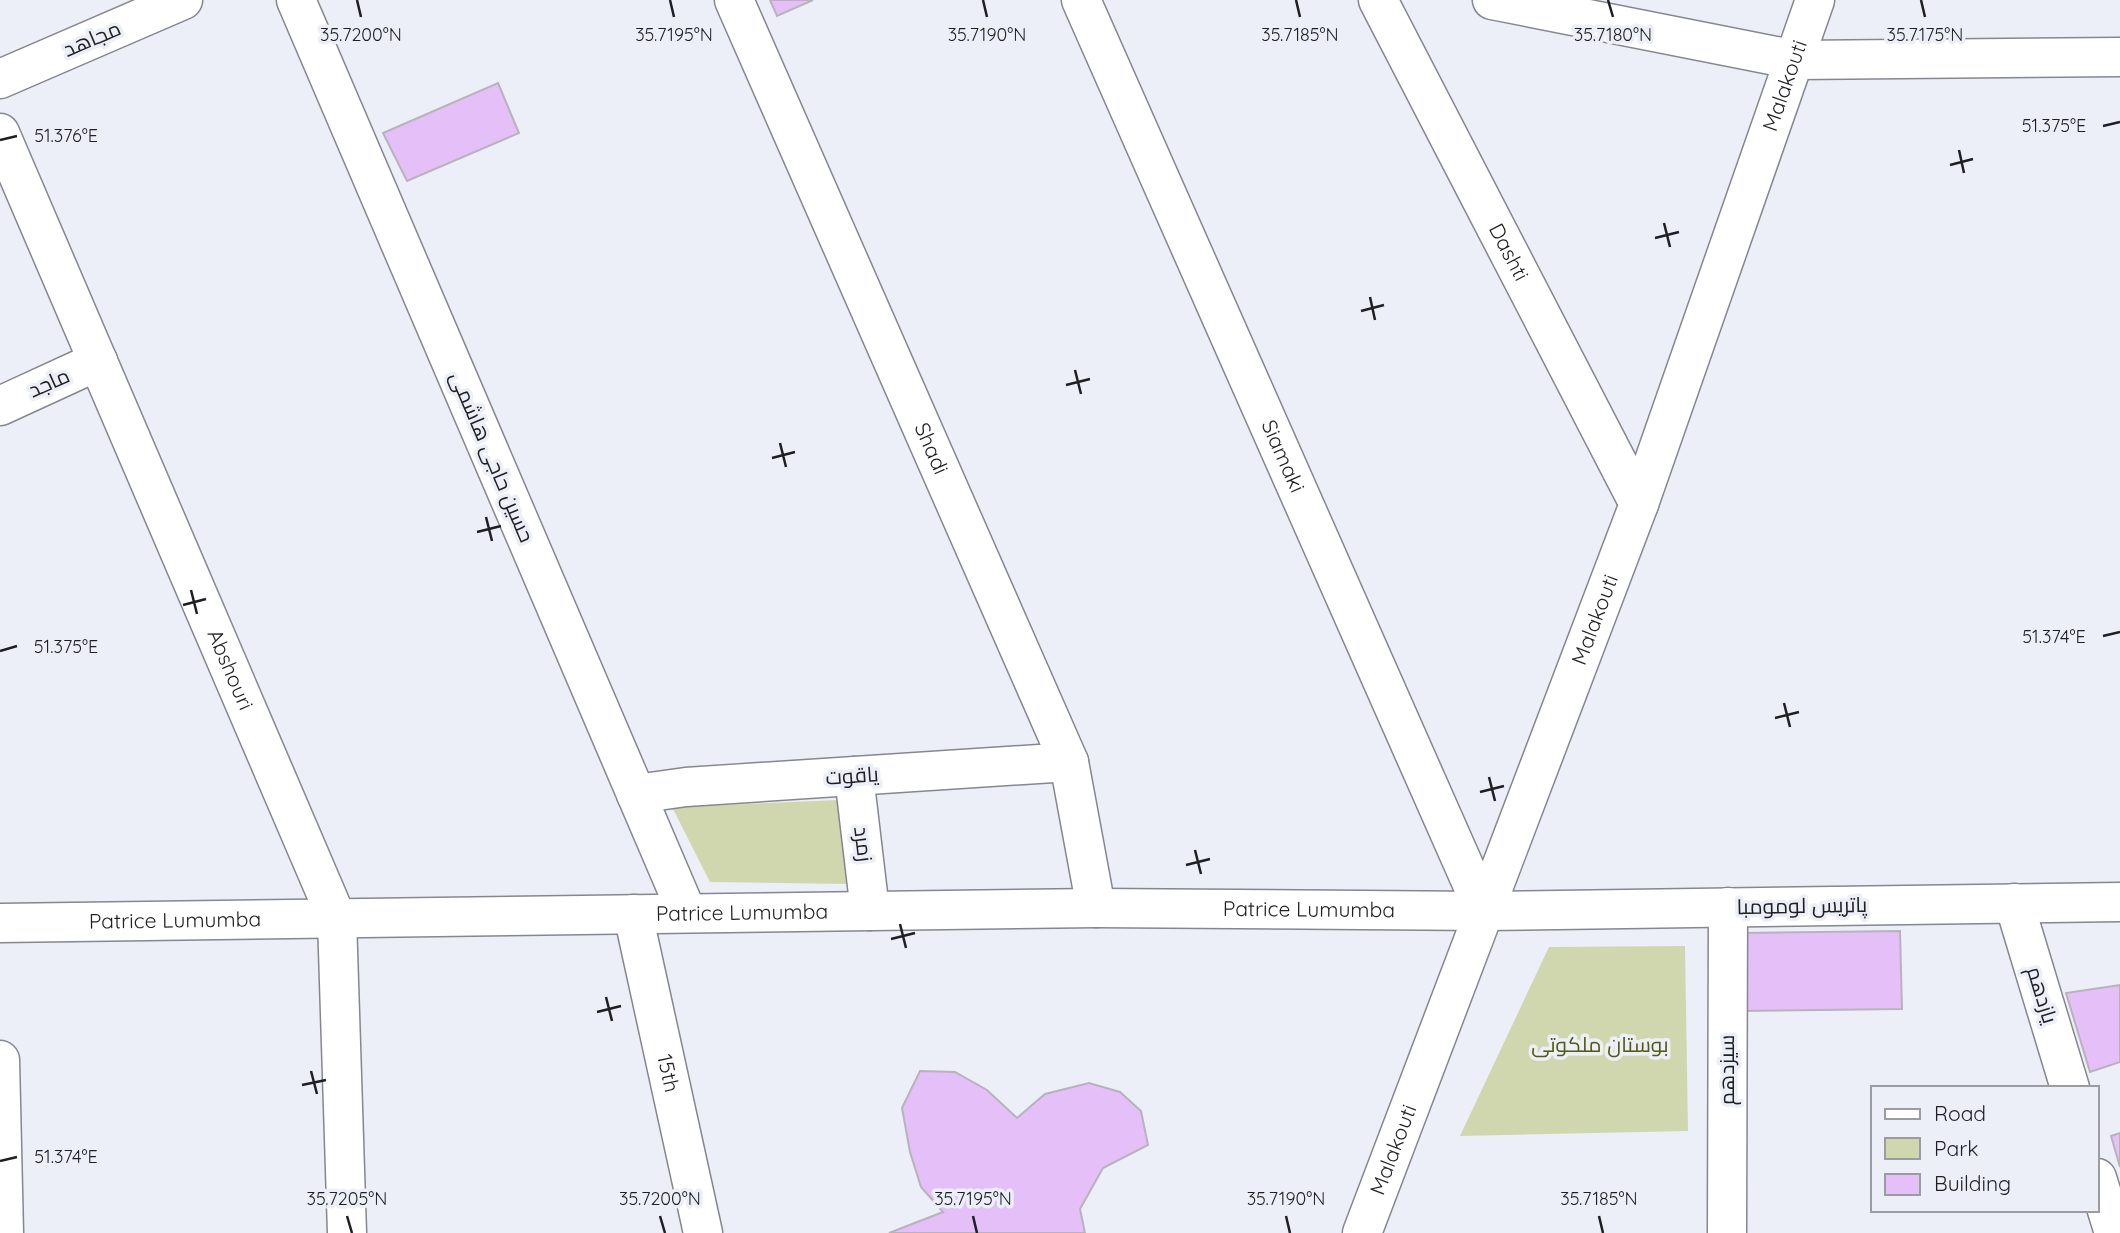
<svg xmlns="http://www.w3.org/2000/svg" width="2120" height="1233" viewBox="0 0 2120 1233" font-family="Quicksand,Cairo,sans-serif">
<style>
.green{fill:#d0d6ae}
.building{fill:#e4bff8;stroke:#b8b3bb;stroke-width:2}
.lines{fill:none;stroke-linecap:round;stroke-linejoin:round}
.street-casing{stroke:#85878f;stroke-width:41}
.secondary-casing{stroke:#85878f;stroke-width:41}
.street{stroke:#fff;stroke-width:38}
.secondary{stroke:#fff;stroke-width:38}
.ticks{fill:none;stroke:#1e1f22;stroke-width:2.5}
.labels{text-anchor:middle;stroke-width:7;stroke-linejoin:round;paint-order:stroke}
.street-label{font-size:21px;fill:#1e1f22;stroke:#eceff7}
.park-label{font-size:21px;fill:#53590e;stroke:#eceff7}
.ticks-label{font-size:18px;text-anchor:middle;fill:#1e1f22;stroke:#eceff7;stroke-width:7;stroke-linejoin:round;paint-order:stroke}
</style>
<rect width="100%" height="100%" fill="#eceff7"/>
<!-- green -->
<path class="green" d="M 839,800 L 850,884 L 710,882 L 672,807 Z
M 1685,946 L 1688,1131 L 1460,1136 L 1549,947 Z"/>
<!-- building -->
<path class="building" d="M 770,0 L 813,0 L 777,16 Z
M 498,83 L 519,133 L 407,181 L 383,133 Z
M 1900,931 L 1902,1009 L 1740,1011 L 1740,933 Z
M 2120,985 L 2120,1062 L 2090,1072 L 2066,993 Z
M 920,1071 L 955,1072 L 987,1090 L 1017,1118 L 1045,1094 L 1089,1083 L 1120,1092 L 1141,1111 L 1148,1145 L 1103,1168 L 1080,1209 L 1085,1233 L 889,1233 L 943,1212 L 921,1187 L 910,1152 L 902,1108 Z
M 2120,1133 L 2120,1167 L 2111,1136 Z"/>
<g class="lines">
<!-- street casing -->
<g class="street-casing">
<g id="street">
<path d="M 296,0 L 687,913"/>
<path id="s1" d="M 734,0 L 1069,762 L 1096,908"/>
<path id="s2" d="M 1378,0 L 1639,504"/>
<path d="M 0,79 L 183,0"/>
<path id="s3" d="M 0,133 L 337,919 L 347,1233"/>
<path d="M 0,406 L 98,361"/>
<path d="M 854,776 L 870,911"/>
<path d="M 636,794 L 686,787 L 1069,762"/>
<path d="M 2014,903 L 2070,1088"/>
<path id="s4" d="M 633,914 L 703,1233"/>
<path d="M 0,1060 L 4,1233"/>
<path d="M 2097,1178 L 2114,1233"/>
<path d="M 1727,1233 L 1728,907"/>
</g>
</g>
<!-- secondary casing -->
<g class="secondary-casing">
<g id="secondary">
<path id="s5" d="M 1081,0 L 1484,911"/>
<path d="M 1492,0 L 1796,60 L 2120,57"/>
<path id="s6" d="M 0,923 L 1096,908 L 1484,911 L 2120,902"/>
<path id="s7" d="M 1362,1233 L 1639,504 L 1815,0"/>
</g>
</g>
<!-- street -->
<use href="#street" class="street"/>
<!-- secondary -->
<use href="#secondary" class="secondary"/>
</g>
<!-- ticks -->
<path class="ticks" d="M 357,0 L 361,17M 670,0 L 674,17M 983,0 L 987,17M 1296,0 L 1300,17M 1608,0 L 1613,17M 1921,0 L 1925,17M 2103,126 L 2120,122M 0,140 L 17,136M 1959,150 L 1964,173M 1950,165 L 1973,159M 1664,223 L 1670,247M 1655,238 L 1679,232M 1370,297 L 1375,320M 1361,311 L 1384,305M 1075,370 L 1081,394M 1066,385 L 1090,379M 780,443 L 786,467M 772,458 L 795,452M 486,517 L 492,541M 477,532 L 501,526M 191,590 L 197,614M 183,605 L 206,599M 2103,636 L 2120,632M 0,651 L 17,646M 1784,703 L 1790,727M 1775,718 L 1799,712M 1489,777 L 1495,801M 1480,792 L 1504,786M 1195,850 L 1201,874M 1186,865 L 1210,859M 900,924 L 906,948M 891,939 L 915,933M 606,997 L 612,1021M 597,1012 L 621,1006M 311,1071 L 317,1094M 302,1085 L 326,1080M 0,1161 L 17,1157M 347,1216 L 352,1233M 660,1216 L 665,1233M 973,1216 L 977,1233M 1286,1216 L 1290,1233M 1599,1216 L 1603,1233"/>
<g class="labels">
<!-- street labels -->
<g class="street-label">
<text transform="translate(92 39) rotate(-23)" y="7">مجاهد</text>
<text dy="7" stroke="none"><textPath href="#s7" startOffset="1223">Malakouti</textPath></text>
<text dy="7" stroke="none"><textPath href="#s2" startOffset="284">Dashti</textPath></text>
<text transform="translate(49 383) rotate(-24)" y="7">ماجد</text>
<text dy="7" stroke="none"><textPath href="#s1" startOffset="490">Shadi</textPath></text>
<text dy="7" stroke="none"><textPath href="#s5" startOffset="499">Siamaki</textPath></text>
<text transform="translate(492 457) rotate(67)" y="7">حسین حاجی هاشمی</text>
<text dy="7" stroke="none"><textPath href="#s7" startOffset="656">Malakouti</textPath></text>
<text dy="7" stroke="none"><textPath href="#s3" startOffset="584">Abshouri</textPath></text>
<text transform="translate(852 776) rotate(-4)" y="7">یاقوت</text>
<text transform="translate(863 844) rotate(83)" y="7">زمرد</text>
<text transform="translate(1802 906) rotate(-1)" y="7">پاتریس لومومبا</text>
<text dy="7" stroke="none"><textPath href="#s6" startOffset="1309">Patrice Lumumba</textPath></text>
<text dy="7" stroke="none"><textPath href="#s6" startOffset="742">Patrice Lumumba</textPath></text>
<text dy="7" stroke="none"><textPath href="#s6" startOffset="175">Patrice Lumumba</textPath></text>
<text transform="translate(2042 995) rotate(73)" y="7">یازدهم</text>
<text transform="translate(1727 1070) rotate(-90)" y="7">سیزدهم</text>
<text dy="7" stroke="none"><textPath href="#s4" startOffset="163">15th</textPath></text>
<text dy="7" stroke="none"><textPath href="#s7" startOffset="89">Malakouti</textPath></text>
</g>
<!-- park labels -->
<g class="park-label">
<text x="1600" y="1052">بوستان ملکوتی</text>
</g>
</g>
<g class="ticks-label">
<text x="361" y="41">35.7200°N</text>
<text x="674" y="41">35.7195°N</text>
<text x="987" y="41">35.7190°N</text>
<text x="1300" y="41">35.7185°N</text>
<text x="1613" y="41">35.7180°N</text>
<text x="1925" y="41">35.7175°N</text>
<text x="2054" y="132">51.375°E</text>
<text x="66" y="142">51.376°E</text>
<text x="2054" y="643">51.374°E</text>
<text x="66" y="653">51.375°E</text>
<text x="66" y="1163">51.374°E</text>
<text x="347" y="1205">35.7205°N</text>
<text x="660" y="1205">35.7200°N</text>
<text x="973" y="1205">35.7195°N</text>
<text x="1286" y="1205">35.7190°N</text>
<text x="1599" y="1205">35.7185°N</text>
</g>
<!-- legend -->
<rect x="1871" y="1086" width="228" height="126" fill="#eceff7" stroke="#9a9ca2" stroke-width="2"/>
<rect x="1885" y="1109" width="35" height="10" fill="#ffffff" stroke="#9a9ca2" stroke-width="2"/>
<text x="1934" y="1121" font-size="21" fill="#1e1f22">Road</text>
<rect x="1885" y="1138" width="35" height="21" fill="#d0d6ae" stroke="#9a9ca2" stroke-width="2"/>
<text x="1934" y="1156" font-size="21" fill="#1e1f22">Park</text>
<rect x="1885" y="1174" width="35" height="21" fill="#e4bff8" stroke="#9a9ca2" stroke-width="2"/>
<text x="1934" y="1191" font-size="21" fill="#1e1f22">Building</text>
</svg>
